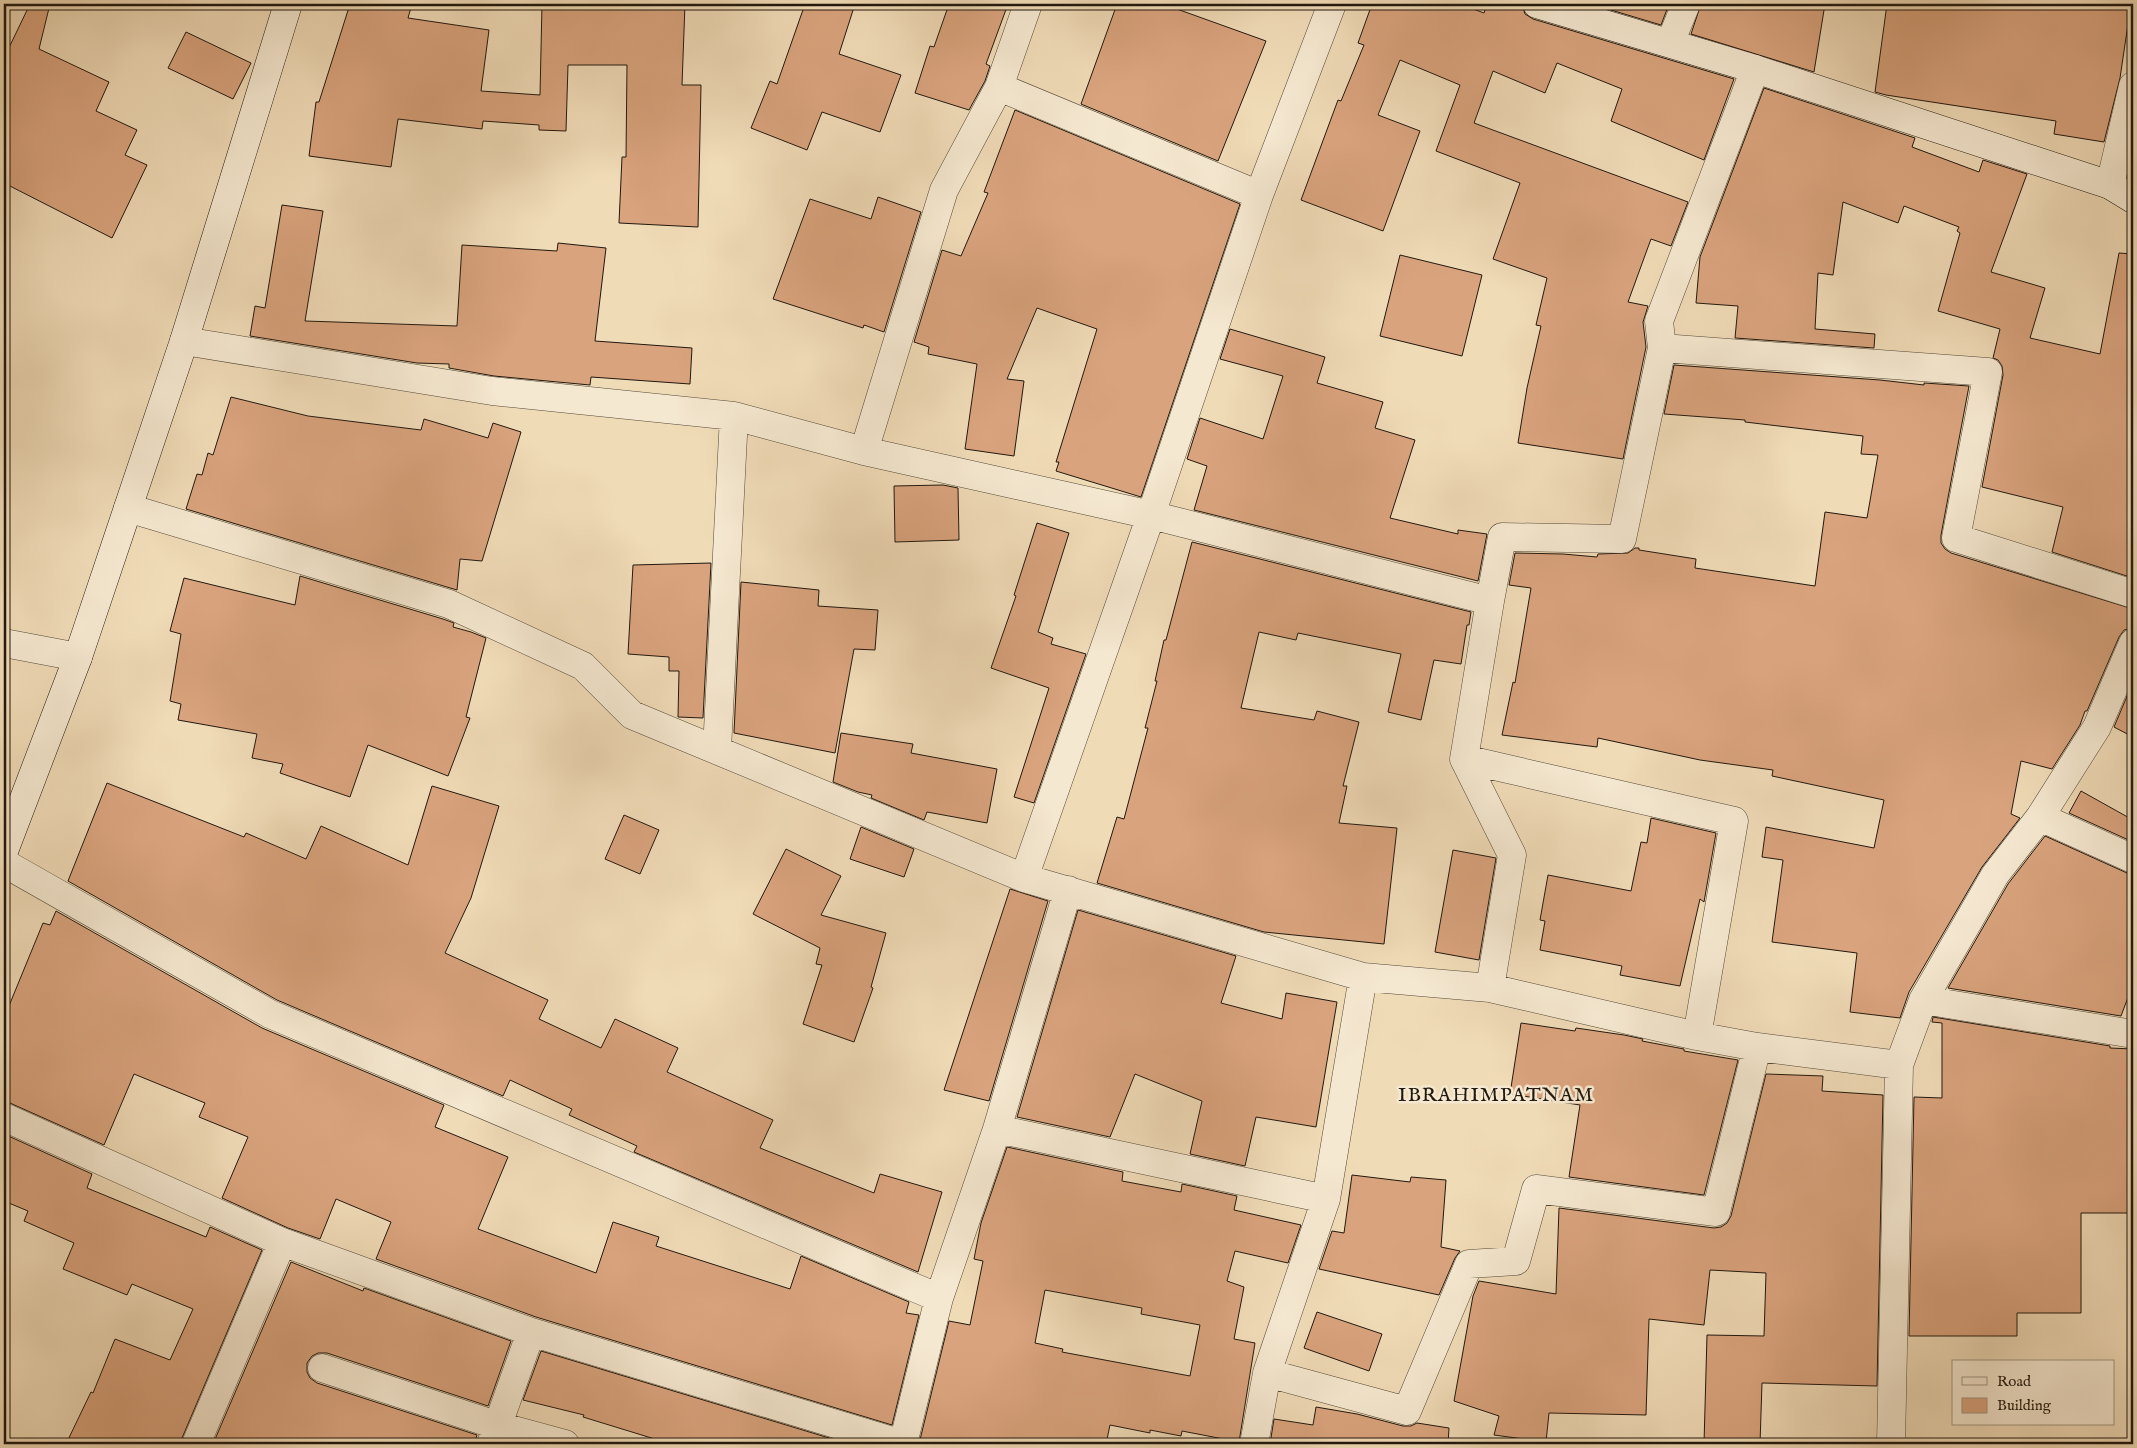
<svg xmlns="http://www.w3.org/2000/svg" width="2137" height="1448" viewBox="0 0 2137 1448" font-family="'IM FELL English',serif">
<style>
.building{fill:#d9a37d;stroke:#21180e;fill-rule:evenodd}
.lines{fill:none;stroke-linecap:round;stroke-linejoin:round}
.minor-casing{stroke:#554938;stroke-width:29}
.secondary-casing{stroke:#21180e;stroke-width:29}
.minor{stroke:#f5e8d0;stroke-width:28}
.secondary{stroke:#f5e8d0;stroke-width:28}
.labels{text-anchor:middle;stroke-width:5;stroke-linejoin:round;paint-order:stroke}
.quarter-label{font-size:20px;letter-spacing:1px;fill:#21180e;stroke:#f5e8d0}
</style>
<rect width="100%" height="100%" fill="#f0dbb7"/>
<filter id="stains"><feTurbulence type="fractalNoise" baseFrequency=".004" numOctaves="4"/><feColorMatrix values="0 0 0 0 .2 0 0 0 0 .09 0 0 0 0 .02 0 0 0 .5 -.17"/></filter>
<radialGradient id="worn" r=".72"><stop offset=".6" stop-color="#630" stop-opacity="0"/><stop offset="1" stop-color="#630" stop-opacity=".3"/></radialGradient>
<!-- building -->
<path class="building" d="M 30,4 L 50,4 L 39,49 L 109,82 L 96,111 L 137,130 L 125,155 L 147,165 L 112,238 L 4,183 L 4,58 Z
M 350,4 L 412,4 L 408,18 L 489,30 L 481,91 L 540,95 L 542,4 L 685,4 L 682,85 L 701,85 L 698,227 L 619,223 L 622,157 L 626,157 L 627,65 L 568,65 L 566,131 L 539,130 L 539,125 L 483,121 L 482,129 L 398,119 L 391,167 L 309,156 L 316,102 L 319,102 Z
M 805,4 L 855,4 L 839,54 L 901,75 L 880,132 L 822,112 L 807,150 L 751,128 L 770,81 L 777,84 Z
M 949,4 L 1008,4 L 986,64 L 990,66 L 985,81 L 969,110 L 915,93 L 930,46 L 934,47 Z
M 1117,4 L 1163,4 L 1266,41 L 1218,161 L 1081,104 Z
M 1372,4 L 1460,4 L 1484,13 L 1487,4 L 1522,4 L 1525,14 L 1533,19 L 1734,79 L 1704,160 L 1611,121 L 1622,89 L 1557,63 L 1545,93 L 1493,71 L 1474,123 L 1688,202 L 1671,246 L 1651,239 L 1628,302 L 1648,306 L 1643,322 L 1646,347 L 1623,459 L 1518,443 L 1527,388 L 1541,326 L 1536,325 L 1547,278 L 1493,259 L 1520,183 L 1436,151 L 1460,85 L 1400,60 L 1378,115 L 1420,131 L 1383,231 L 1301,200 L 1338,100 L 1341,101 L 1364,45 L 1358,43 Z
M 1591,4 L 1669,4 L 1661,25 Z
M 1701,4 L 1825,4 L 1814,72 L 1691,34 Z
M 1887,4 L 2131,4 L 2120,78 L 2104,142 L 2054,134 L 2056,121 L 1886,95 L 1875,92 Z
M 186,32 L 251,63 L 233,99 L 168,68 Z
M 1764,88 L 1915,138 L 1912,147 L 1979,172 L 1983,160 L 2027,174 L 1991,272 L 2045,288 L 2030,338 L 2100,354 L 2119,253 L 2133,254 L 2133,578 L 2052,552 L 2063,507 L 1982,487 L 2003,375 L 2002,366 L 1998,360 L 1993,358 L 2000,329 L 1938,311 L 1960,233 L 1957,231 L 1959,227 L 1904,206 L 1898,223 L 1843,202 L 1833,275 L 1818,273 L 1815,329 L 1875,334 L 1874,348 L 1735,338 L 1738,306 L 1696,303 L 1700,257 Z
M 1015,110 L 1240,204 L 1141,497 L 1056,471 L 1059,462 L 1056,462 L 1097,329 L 1037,308 L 1007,379 L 1024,381 L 1014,456 L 965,449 L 977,364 L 928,354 L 929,347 L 914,342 L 942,250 L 961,256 L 988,193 L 984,192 Z
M 878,197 L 921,212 L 884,332 L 864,325 L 863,328 L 773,299 L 810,199 L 871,219 Z
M 282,205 L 323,211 L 305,321 L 457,326 L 462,245 L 557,251 L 558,243 L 606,248 L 595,341 L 692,348 L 690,384 L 591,377 L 590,385 L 494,376 L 449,368 L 449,364 L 417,363 L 250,336 L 255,306 L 265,308 Z
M 1400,255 L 1482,275 L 1462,356 L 1380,336 Z
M 1230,329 L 1325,357 L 1317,383 L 1383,402 L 1375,428 L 1415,440 L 1390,518 L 1458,534 L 1458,530 L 1487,534 L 1478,581 L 1194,510 L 1207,466 L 1187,459 L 1200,418 L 1263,439 L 1283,376 L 1220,359 Z
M 1674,365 L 1880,380 L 1924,385 L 1924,383 L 1969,386 L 1941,535 L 1941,543 L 1945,549 L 1951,553 L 2133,609 L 2133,628 L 2124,630 L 2119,637 L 2087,711 L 2085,711 L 2080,725 L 2052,769 L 2021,761 L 2011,814 L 2020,818 L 1982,867 L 1909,992 L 1900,1018 L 1850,1012 L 1857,953 L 1772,942 L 1783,860 L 1762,857 L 1766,827 L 1874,848 L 1884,800 L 1772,776 L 1773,770 L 1700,760 L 1598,738 L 1597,747 L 1502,735 L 1513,682 L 1515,683 L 1531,588 L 1509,585 L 1515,553 L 1563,554 L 1597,557 L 1598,554 L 1628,553 L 1635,548 L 1639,548 L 1639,550 L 1696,559 L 1695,568 L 1815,586 L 1825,512 L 1867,518 L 1878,455 L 1861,454 L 1863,436 L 1745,422 L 1745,420 L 1664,414 Z
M 231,397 L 308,416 L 421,430 L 424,419 L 488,438 L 493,423 L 521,432 L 482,561 L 460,559 L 457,590 L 186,509 L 197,474 L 202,475 L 208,453 L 213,455 Z
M 943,485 L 958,488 L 959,540 L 895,542 L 894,486 Z
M 1037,523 L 1069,533 L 1038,632 L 1053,638 L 1051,644 L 1086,654 L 1034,803 L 1014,797 L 1049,688 L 991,668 L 1016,596 L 1014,595 Z
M 1192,542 L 1471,612 L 1469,625 L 1467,625 L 1461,664 L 1434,660 L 1421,720 L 1388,712 L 1401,654 L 1298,633 L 1296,640 L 1259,632 L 1241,708 L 1314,720 L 1317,711 L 1359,722 L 1343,786 L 1347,786 L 1339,823 L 1397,828 L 1384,944 L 1264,932 L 1097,883 L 1117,817 L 1124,819 L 1148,728 L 1145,728 L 1157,681 L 1155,681 L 1164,640 L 1166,640 Z
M 711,563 L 703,718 L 678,717 L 679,671 L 669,671 L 669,657 L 628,654 L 633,565 Z
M 300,576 L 443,619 L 454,623 L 453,627 L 471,632 L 486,638 L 466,717 L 470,718 L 448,776 L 368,745 L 350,797 L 280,773 L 283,764 L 252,758 L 257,734 L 178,720 L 181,704 L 170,701 L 181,634 L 170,631 L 184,578 L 295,605 Z
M 741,582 L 819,590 L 818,606 L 878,610 L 875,650 L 854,649 L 835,753 L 734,733 Z
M 2133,682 L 2133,737 L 2114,727 Z
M 841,733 L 913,744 L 911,753 L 997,769 L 987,823 L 927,812 L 924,820 L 871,798 L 872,795 L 858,792 L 833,782 Z
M 107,783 L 244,837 L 246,833 L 306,859 L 321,826 L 408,865 L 432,786 L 499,806 L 471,898 L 445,953 L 548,1000 L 539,1019 L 601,1048 L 615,1019 L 678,1048 L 667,1072 L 773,1120 L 760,1148 L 874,1193 L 880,1174 L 942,1192 L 918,1272 L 634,1152 L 637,1146 L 569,1115 L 572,1109 L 510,1080 L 503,1096 L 277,1000 L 68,881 Z
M 2081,791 L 2133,820 L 2133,842 L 2069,813 Z
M 624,815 L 659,830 L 640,874 L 605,859 Z
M 1651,818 L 1716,833 L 1704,902 L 1700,899 L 1680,986 L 1620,975 L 1622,966 L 1540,950 L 1545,921 L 1540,920 L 1548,875 L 1631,891 L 1641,842 L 1647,843 Z
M 861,827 L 914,849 L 904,877 L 850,859 Z
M 2045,836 L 2127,873 L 2133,874 L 2133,984 L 2121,1016 L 1948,988 L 2008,884 Z
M 786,849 L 841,876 L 821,915 L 886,933 L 871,987 L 873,988 L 854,1042 L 803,1024 L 822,965 L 816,964 L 820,948 L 753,914 Z
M 1453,850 L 1496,858 L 1479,960 L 1435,952 Z
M 1010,889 L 1048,901 L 989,1101 L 944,1090 Z
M 1078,910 L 1236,956 L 1221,1003 L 1282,1019 L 1286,993 L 1337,1002 L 1316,1127 L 1256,1117 L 1245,1166 L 1190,1154 L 1202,1101 L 1135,1074 L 1110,1137 L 1017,1117 Z
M 56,911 L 262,1028 L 444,1105 L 435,1127 L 508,1157 L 478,1229 L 596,1273 L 613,1222 L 659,1237 L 656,1246 L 790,1289 L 801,1256 L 909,1302 L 906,1313 L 919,1315 L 892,1425 L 536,1317 L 376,1259 L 391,1222 L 336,1199 L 320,1239 L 288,1228 L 222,1198 L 248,1137 L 199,1117 L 205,1103 L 134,1074 L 104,1145 L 10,1103 L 4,1102 L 4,1018 L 43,923 L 50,925 Z
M 1933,1017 L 2110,1046 L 2110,1048 L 2133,1049 L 2133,1213 L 2081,1213 L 2081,1313 L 2017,1313 L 2017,1336 L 1909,1336 L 1914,1097 L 1942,1098 L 1942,1023 L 1932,1022 Z
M 1521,1023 L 1575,1031 L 1576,1028 L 1624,1035 L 1643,1039 L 1642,1041 L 1684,1049 L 1684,1051 L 1738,1060 L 1704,1195 L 1569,1177 L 1580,1105 L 1510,1094 Z
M 1766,1074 L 1823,1076 L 1822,1091 L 1883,1095 L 1877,1386 L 1762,1383 L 1760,1444 L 1704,1444 L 1707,1335 L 1764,1336 L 1766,1273 L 1710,1270 L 1704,1325 L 1649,1319 L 1646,1415 L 1549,1413 L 1546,1442 L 1494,1435 L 1499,1416 L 1454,1401 L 1473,1296 L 1479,1281 L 1556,1294 L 1559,1208 L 1714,1228 L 1721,1227 L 1727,1223 L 1731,1216 Z
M 4,1134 L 92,1174 L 87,1188 L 206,1237 L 210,1227 L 262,1250 L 182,1438 L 181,1444 L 66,1444 L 91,1392 L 93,1393 L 115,1339 L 170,1360 L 193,1309 L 132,1284 L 127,1295 L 63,1269 L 74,1243 L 24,1221 L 28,1211 L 4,1201 Z
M 1007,1147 L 1123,1172 L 1122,1181 L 1181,1192 L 1182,1184 L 1237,1196 L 1234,1210 L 1301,1225 L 1288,1263 L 1235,1251 L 1227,1281 L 1244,1287 L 1234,1339 L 1255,1343 L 1239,1442 L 1182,1431 L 1181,1436 L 1150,1430 L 1150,1433 L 1110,1425 L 1106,1444 L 919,1444 L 949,1321 L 970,1325 L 983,1261 L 974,1259 L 981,1223 ZM 1045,1290 L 1142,1308 L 1141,1314 L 1200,1325 L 1190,1376 L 1062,1352 L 1063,1349 L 1035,1343 Z
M 1352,1175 L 1410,1182 L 1411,1177 L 1446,1180 L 1441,1247 L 1460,1251 L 1455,1258 L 1439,1295 L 1319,1269 L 1332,1231 L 1344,1233 Z
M 291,1262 L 363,1291 L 364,1288 L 511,1341 L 488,1406 L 327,1353 L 318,1353 L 312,1356 L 307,1363 L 307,1372 L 310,1378 L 317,1383 L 477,1435 L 474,1444 L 213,1444 Z
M 1317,1312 L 1382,1334 L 1369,1371 L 1304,1348 Z
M 541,1351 L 849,1444 L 671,1444 L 583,1417 L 584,1415 L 523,1400 Z
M 1316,1407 L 1357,1414 L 1403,1426 L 1411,1426 L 1417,1423 L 1449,1428 L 1448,1444 L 1270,1444 L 1274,1419 L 1313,1425 Z"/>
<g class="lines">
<!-- minor casing -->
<g class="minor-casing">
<path id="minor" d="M 1670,43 L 1686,4
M 999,87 L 1259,195
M 2110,185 L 2133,86
M 184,341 L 492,391 L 734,416 L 864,451 L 944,190 L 999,87 L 1028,4
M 1662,348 L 1988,372 L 1956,538 L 2133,594
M 864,451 L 1151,515 L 1259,195 L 1332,4
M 128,508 L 449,604 L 583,666 L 632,715 L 1024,878 L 1363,977 L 1490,988 L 1697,1036 L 1757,1047 L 1899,1065
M 1490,601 L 1464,759 L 1512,855 L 1490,988
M 4,643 L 78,657
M 717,750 L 734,416
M 1464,759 L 1734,821 L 1697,1036
M 2040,817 L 2133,859
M 4,863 L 270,1014 L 939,1298
M 1024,878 L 1151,515 L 1490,601 L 1502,537 L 1622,539 L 1662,348 L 1659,321 L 1755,69
M 1923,1000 L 2133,1034
M 4,1117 L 282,1242 L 531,1332 L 902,1444
M 997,1129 L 1326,1199
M 322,1368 L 499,1426 L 565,1444
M 1267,1373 L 1407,1411 L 1469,1264 L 1516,1261 L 1536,1189 L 1716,1212 L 1757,1047
M 196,1444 L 282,1242
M 491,1444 L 531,1332
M 903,1444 L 939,1298 L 997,1129 L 1068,890
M 1254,1444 L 1267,1373 L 1326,1199 L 1363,977
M 1891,1444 L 1899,1065 L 1923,1000 L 1995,875 L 2040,817 L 2097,727 L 2133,643"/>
</g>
<!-- secondary casing -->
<g class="secondary-casing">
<path id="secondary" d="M 1537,4 L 1755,69 L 2110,185 L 2133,199
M 4,851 L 78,657 L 184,341 L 288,4"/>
</g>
<!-- minor -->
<use href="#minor" class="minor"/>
<!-- secondary -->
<use href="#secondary" class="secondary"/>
</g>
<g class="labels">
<!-- quarter labels -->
<g class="quarter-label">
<text x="1496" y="1101">IBRAHIMPATNAM</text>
</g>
</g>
<!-- margin -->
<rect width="2137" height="1448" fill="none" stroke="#f0dbb7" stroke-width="20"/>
<rect x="5" y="5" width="2127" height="1438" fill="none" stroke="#21180e" stroke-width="2.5"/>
<rect x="10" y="10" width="2117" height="1428" fill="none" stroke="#21180e"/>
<!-- legend -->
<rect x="1952" y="1360" width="162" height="65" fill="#f5e8d0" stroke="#a09582"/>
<rect x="1962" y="1377" width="25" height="8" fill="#f5e8d0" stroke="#a09582"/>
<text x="1997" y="1386" font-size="15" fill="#21180e">Road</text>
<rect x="1962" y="1398" width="25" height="15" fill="#d9a37d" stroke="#a09582"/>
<text x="1997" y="1410" font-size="15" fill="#21180e">Building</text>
<rect width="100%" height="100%" filter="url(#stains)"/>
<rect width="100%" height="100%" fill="url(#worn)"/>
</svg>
